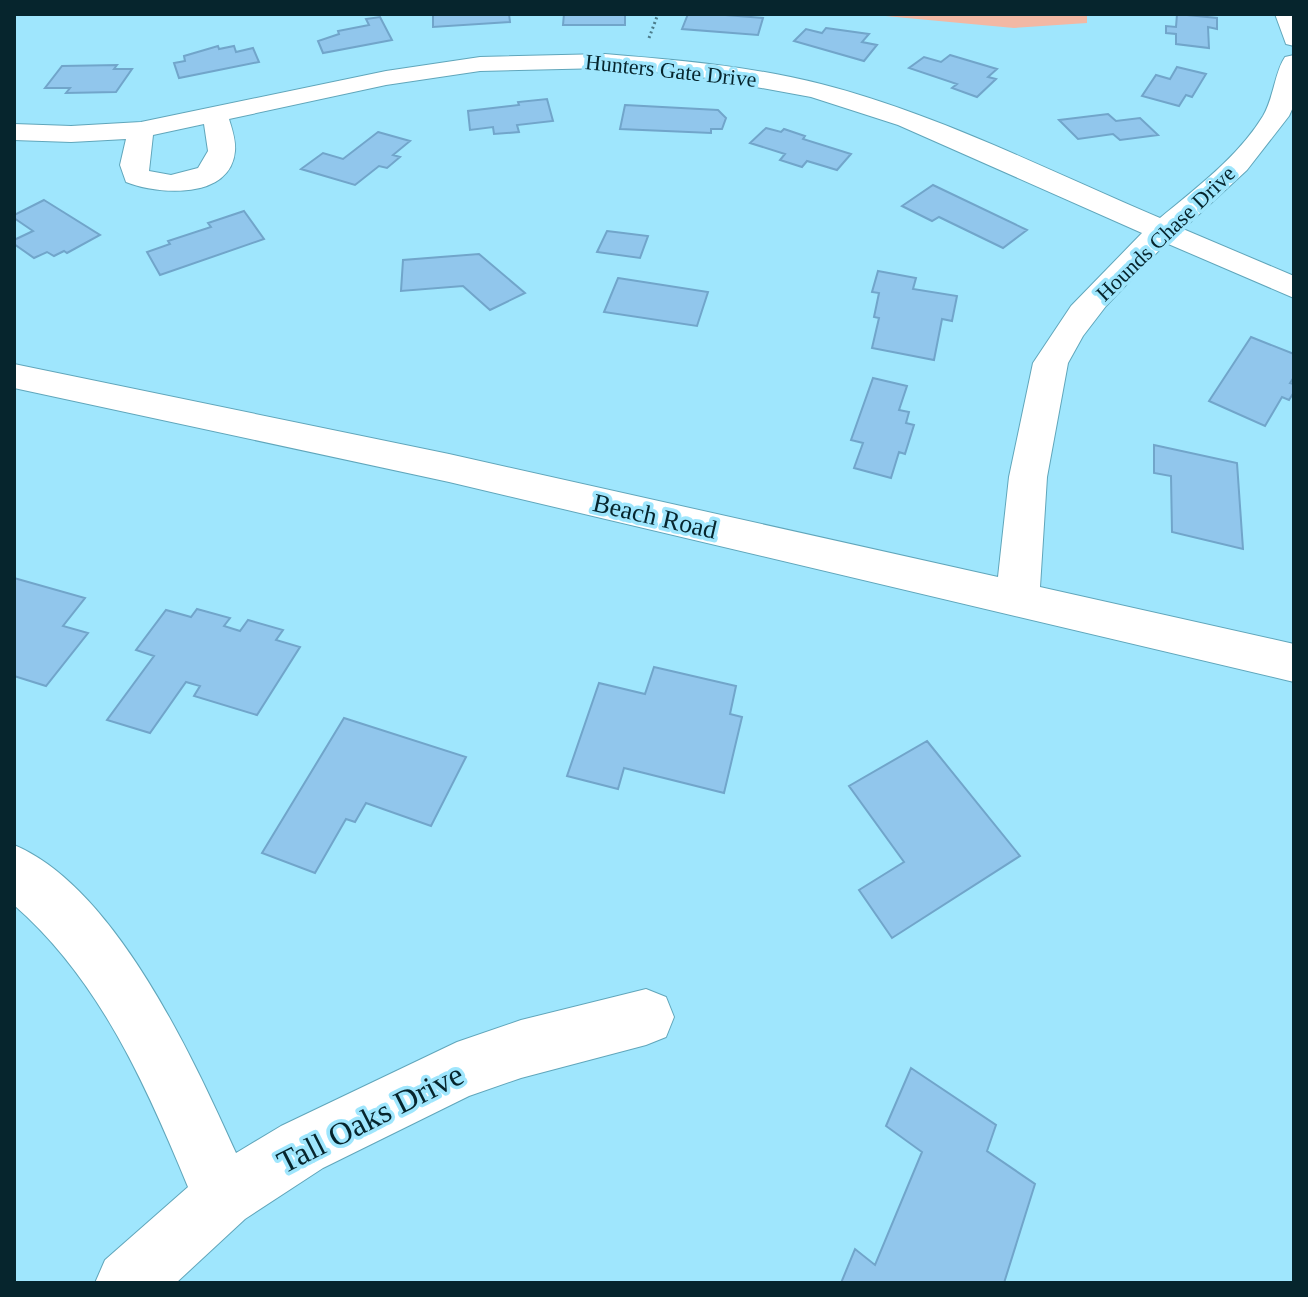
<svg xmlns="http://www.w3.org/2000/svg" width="1308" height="1297" viewBox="0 0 1308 1297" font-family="'Times New Roman',serif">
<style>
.green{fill:#f2b8a4}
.building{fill:#91c6ec;stroke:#71a5ca;stroke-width:2}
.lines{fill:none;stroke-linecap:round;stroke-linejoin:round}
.minor-casing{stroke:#60a6bb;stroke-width:2}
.path{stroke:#4c7d8c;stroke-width:3;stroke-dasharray:2 3;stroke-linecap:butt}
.minor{fill:#fff;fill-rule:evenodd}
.labels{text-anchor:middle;stroke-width:7;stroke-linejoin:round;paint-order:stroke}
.far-street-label{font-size:22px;fill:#06252d;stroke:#9fe6fd}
.street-label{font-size:26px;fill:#06252d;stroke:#9fe6fd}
.near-street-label{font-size:32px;fill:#06252d;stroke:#9fe6fd}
</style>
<rect width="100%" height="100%" fill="#9fe6fd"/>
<!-- green -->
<path class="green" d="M 864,14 L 1087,14 L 1087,23 L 1014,28 Z"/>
<!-- building -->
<path class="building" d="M 433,14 L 509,14 L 510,22 L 433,27 Z
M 564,14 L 625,14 L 625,25 L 563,25 Z
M 688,14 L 713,14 L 763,18 L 758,35 L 682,29 Z
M 1177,14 L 1217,18 L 1217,29 L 1208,27 L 1209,48 L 1176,44 L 1176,34 L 1166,33 L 1166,26 L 1176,27 Z
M 380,17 L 392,40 L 323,53 L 318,41 L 339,34 L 338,31 L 369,25 L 366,19 Z
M 826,28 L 869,34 L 862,42 L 877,45 L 864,61 L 794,41 L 806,29 L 822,33 Z
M 218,46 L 219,49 L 234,46 L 236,52 L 253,48 L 259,62 L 179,78 L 174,63 L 185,61 L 184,56 Z
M 950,55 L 997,69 L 988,77 L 996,79 L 977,97 L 952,88 L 957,84 L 909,68 L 924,57 L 941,62 Z
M 117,65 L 114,69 L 132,69 L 116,92 L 66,93 L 70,88 L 45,88 L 62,66 Z
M 1177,67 L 1206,74 L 1192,97 L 1186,95 L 1179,106 L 1142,96 L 1156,75 L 1170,79 Z
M 547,99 L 553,121 L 517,125 L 519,132 L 494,134 L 493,127 L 470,130 L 468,111 L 519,105 L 518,102 Z
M 625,105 L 718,110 L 726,118 L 722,129 L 711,129 L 711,133 L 620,129 Z
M 1108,114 L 1116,121 L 1140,118 L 1158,135 L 1120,140 L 1113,134 L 1078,139 L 1059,120 Z
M 766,128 L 781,132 L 784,129 L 805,136 L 803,139 L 851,154 L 837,170 L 807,161 L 802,167 L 780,160 L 785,154 L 750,143 Z
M 378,132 L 410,141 L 393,155 L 400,157 L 387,168 L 379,166 L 355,185 L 301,169 L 323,153 L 343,159 Z
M 933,185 L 1027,230 L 1003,248 L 939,217 L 932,221 L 902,206 Z
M 44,200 L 100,235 L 67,253 L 64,251 L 54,256 L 47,252 L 34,258 L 14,244 L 14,240 L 33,231 L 14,218 L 14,215 Z
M 244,211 L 264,239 L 160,275 L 147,252 L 170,244 L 168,241 L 211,227 L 208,223 Z
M 607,231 L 648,236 L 640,258 L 597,252 Z
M 479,254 L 525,293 L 490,310 L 463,286 L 401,291 L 403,260 Z
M 878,271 L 916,278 L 913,289 L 957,296 L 952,321 L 942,319 L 934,360 L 872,348 L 879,318 L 874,317 L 879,293 L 872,292 Z
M 618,278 L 708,292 L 697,326 L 604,312 Z
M 1251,337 L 1294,354 L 1294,377 L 1290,383 L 1294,384 L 1294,392 L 1289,400 L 1282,397 L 1265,426 L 1209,401 Z
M 873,378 L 907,386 L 899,410 L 909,412 L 906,423 L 914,425 L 905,454 L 899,452 L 891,478 L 854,468 L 863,443 L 851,440 Z
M 1154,445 L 1237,463 L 1243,549 L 1172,532 L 1171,476 L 1154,473 Z
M 14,578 L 85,598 L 63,626 L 88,633 L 46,686 L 14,676 Z
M 197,609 L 230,618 L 224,626 L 240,631 L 248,620 L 283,630 L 276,640 L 300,647 L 257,715 L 194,696 L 200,686 L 186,682 L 150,733 L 107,720 L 154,656 L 136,650 L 166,610 L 191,617 Z
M 654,667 L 736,686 L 730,714 L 742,717 L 724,793 L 624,768 L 618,789 L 567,776 L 599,683 L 645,694 Z
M 344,718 L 466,757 L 431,826 L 366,803 L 355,822 L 346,819 L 315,873 L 262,853 Z
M 927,741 L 1020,856 L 892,938 L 859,890 L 904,862 L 849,786 Z
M 911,1068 L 996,1125 L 987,1151 L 1035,1184 L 1004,1283 L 841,1283 L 855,1249 L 875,1265 L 922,1152 L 886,1126 Z"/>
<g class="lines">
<!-- minor casing -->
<g class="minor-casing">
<path id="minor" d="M 1275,14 L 1294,14 L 1294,46 L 1286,44 Z
M 605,54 C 677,60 751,66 821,84 C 938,114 1049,171 1160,218 C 1196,188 1238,157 1263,116 C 1274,97 1275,71 1285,57 L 1294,55 L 1294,105 L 1289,116 L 1247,170 L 1183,229 L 1294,276 L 1294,298 L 1166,243 L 1106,306 L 1083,336 L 1068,363 L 1047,477 L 1040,587 L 1294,644 L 1294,682 L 449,482 L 14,388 L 14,364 L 449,454 L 998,577 L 1009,477 L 1033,363 L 1071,306 L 1142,233 L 898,125 L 811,97 L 690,75 L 605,68 L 480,71 L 386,85 L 229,119 C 232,129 236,140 235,151 C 231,200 158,195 126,182 L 120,165 L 126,139 L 71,142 L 14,140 L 14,124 L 71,126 L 141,122 L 386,71 L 480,57 ZM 204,124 L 208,151 L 198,168 L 171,175 L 149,171 L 153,135 Z
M 14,845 C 115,887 193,1058 236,1153 L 281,1126 L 457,1042 L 521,1020 L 646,989 L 666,997 L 674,1017 L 666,1037 L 646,1045 L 521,1078 L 469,1096 L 323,1168 L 245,1219 L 176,1283 L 95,1283 L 105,1260 L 188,1187 C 146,1085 99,979 14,905 Z"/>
</g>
<!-- path -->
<path class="path" d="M 649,38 L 658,14"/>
<!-- minor -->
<use href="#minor" class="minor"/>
</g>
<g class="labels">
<!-- far-street labels -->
<g class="far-street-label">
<text transform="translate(671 70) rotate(6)" y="8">Hunters Gate Drive</text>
<text transform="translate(1165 233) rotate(-44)" y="8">Hounds Chase Drive</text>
</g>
<!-- street labels -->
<g class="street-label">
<text transform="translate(655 516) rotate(13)" y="9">Beach Road</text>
</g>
<!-- near-street labels -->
<g class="near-street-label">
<text transform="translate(370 1118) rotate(-27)" y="11">Tall Oaks Drive</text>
</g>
</g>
<!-- border -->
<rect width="1308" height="1297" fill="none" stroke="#06252d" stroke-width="32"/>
</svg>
